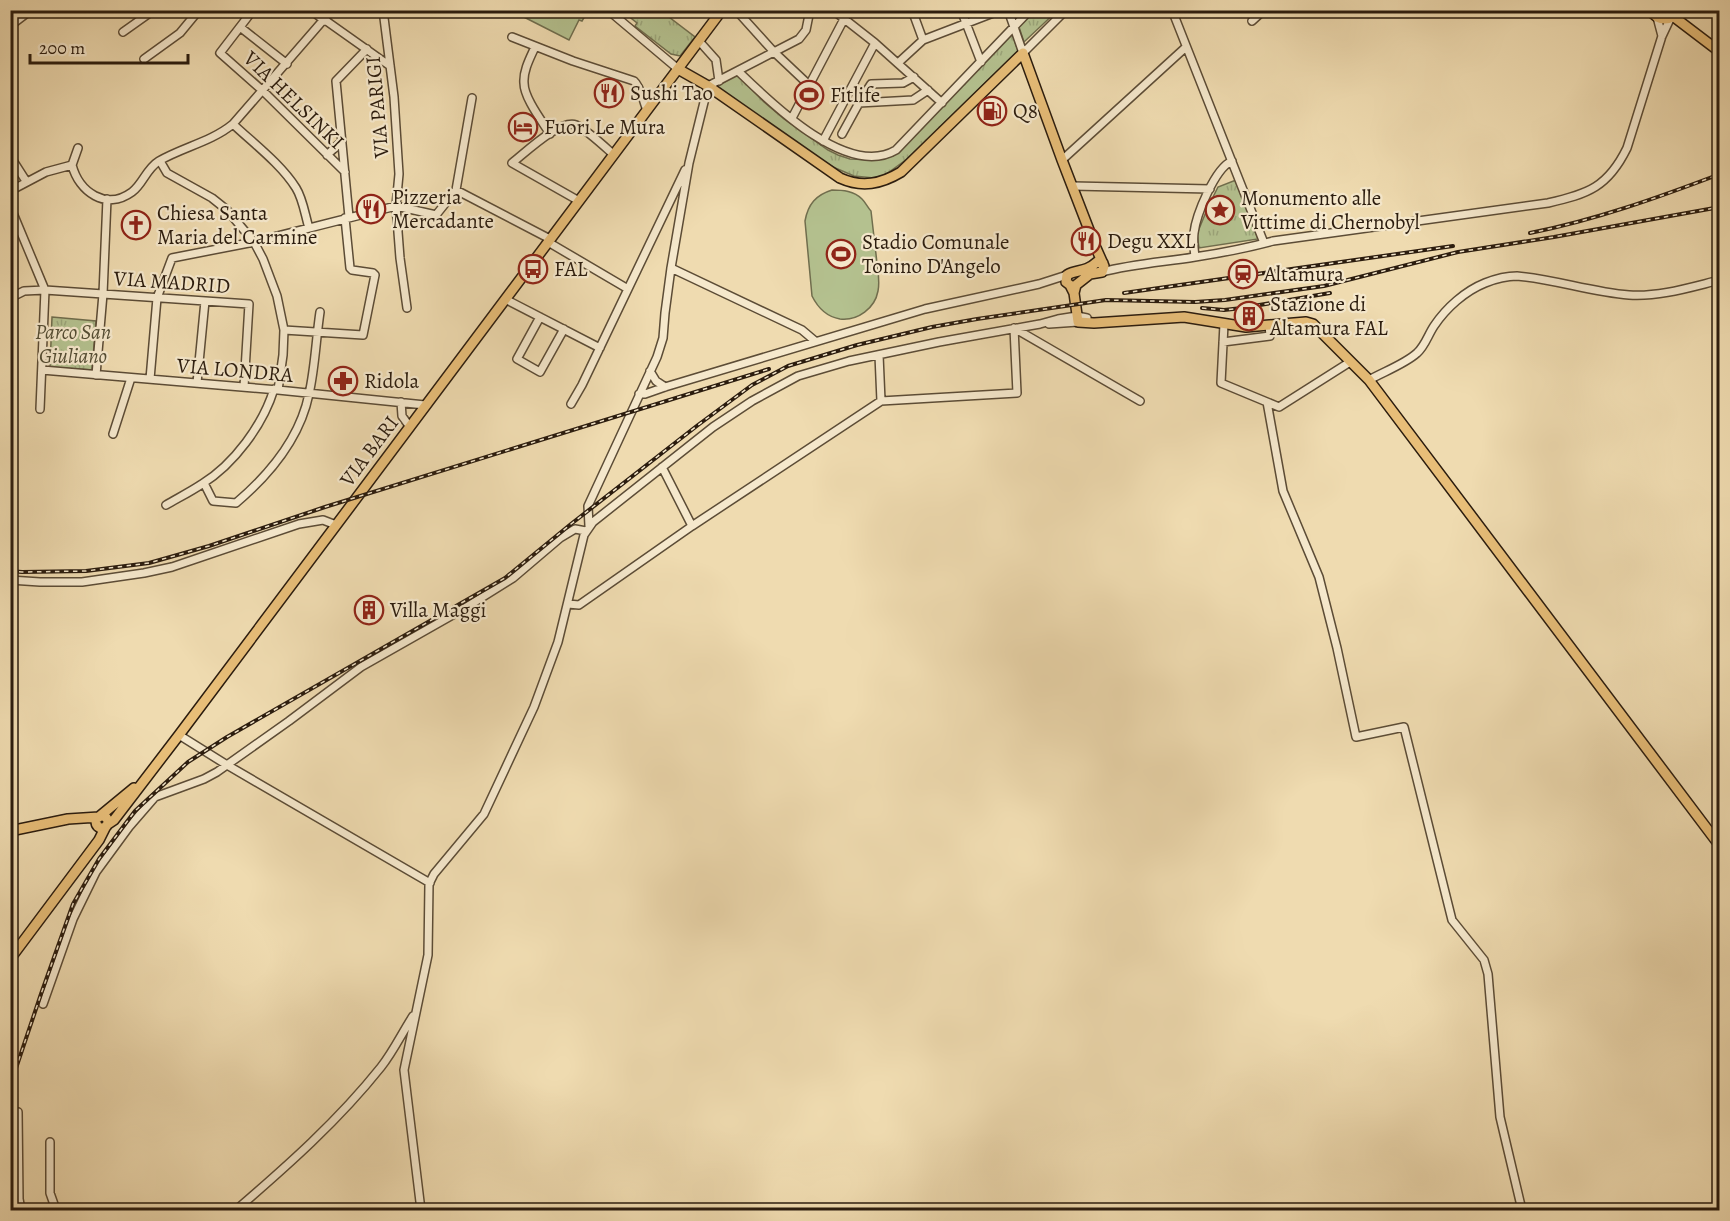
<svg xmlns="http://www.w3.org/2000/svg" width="1730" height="1221" viewBox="0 0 1730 1221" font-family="Alegreya,serif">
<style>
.green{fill:#b4c18f;stroke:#706e4e;stroke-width:1.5}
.park{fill:url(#park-tufts);stroke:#706e4e;stroke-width:1.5}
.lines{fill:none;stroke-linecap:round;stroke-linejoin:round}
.minor-casing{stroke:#5c4c36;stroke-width:10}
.major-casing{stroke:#2b1c0e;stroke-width:12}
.minor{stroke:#f5e8cc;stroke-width:7}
.major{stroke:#e8be78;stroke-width:9}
.rail-casing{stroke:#2b1c0e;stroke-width:4}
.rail{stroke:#f5e8cc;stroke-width:1.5;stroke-dasharray:4.5;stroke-linecap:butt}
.labels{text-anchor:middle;stroke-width:4.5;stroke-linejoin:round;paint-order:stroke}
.poi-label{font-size:21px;fill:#2b1c0e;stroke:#f5e8cc;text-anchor:start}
.street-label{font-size:21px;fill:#2b1c0e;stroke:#f5e8cc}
.park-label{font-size:21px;font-style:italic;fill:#544e35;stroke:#f5e8cc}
</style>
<defs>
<pattern id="park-tufts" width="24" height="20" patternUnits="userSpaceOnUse" patternTransform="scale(1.5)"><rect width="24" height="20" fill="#b4c18f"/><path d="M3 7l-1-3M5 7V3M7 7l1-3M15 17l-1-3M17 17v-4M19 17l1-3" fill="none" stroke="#9ba57a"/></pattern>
</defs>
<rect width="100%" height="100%" fill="#efdbb0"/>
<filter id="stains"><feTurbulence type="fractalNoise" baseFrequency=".00333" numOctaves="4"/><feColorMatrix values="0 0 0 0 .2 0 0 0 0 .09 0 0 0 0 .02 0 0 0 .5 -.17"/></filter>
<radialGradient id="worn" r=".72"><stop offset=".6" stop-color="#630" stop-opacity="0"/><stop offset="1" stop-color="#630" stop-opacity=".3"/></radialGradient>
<!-- green -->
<path class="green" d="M 517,10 L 588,10 L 588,11 L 582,21 L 579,20 L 569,40 L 516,13 Z
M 832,190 C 843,190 854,191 862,199 C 866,203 868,208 871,211 C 873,228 875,246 877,263 C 878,272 880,282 878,291 C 875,308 858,321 840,319 C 828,317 818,308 812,296 L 805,221 C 808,204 816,195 832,190 Z"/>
<!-- park -->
<path class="park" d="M 1035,10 L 1057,11 L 1024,42 L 1019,27 Z
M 622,11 L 661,11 L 695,37 L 680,56 L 671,54 L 635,26 L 637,23 Z
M 1012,33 L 1018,51 L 907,159 L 885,175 L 874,178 L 854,176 L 833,167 L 798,145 L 718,89 L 718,86 L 737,74 L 764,102 L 784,119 L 828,150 L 838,155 L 850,159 L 874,160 L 893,156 L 905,146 Z
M 1236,180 L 1258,239 L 1199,248 L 1197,234 L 1208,207 L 1218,187 Z
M 52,317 L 96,321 L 92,370 L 50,367 Z"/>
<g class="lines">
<!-- minor casing -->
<g class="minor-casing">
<path id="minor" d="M 253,10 L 220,53 L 263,91 L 345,172
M 311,10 L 325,21
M 383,10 L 394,97 L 399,174 L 396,206 L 400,258 L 407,308
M 608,10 L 678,69
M 736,10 L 774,52 L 810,86
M 833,10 L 875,43 L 942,103
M 912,10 L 923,40
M 961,10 L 981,62
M 1008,10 L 1023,53 L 1066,10
M 1172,10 L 1264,243
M 1657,17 L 1662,36
M 325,20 L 390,66
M 1252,21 L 1264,10
M 10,26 L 31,10
M 240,27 L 287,64
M 123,32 L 154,10
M 512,37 L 573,61 L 634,81 C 641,87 643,101 647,110
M 699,41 L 716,60 L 719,81
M 535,47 C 530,58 523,71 524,83 C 524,98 542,121 550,134
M 144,59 L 180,33 L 199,10
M 898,63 L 923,40 L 1001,10
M 738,71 C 770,102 847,179 896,150 L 1030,10
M 859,103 L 871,84 L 903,83 L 914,77
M 792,118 L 844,19 L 851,10
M 233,124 C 253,143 281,164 296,188 C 303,199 305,215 309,228
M 842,134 L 859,103 L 913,100 L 928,90
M 823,141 L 875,43
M 78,148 L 72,165 C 79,192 106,211 132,192 C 143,184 146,169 159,161 C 183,147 211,142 233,124 L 332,10
M 327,155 L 342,141
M 10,156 L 26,181
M 1062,160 L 1186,47
M 160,161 L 167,173 L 212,198 L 227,210 L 254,242 L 263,259 L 277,296 L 284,330 L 283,355 L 278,390
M 1073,186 L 1210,189
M 456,190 L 472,98
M 10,191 L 46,172 L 72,165
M 579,201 L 512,163 C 525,153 560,119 576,125 C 586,129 605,147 614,155
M 10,206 L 45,290 L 40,409
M 349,217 L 336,81 L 367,49
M 548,242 L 628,289
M 1195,257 C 1194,249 1193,241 1194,233 C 1196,215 1215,168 1232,161
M 671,268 L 802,330 L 815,341
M 1102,272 C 1133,264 1164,262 1195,257 C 1221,253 1247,248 1273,241 L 1548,203 C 1588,194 1608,187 1627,148 L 1662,36 L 1670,19
M 10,298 L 24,291 L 45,290 L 249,304 L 244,387
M 505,299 L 600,348
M 540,317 L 517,359 L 540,372 L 564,329
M 1049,324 L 1078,322
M 1224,324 L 1221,383 L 1279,407 L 1350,362
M 1014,328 L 1140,401
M 284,330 L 363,335 L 375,275 L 373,273 L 352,270 L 350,268 L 345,218
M 1223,342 L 1270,336 L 1269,325
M 42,370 L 278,390 L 425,405
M 650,371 L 656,381 L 665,387
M 96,375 L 103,294 L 107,199
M 150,379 L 157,298 L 172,258 L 254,242 L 396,206 L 436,215 L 456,190 L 550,239
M 1369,380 C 1383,372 1405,364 1417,353 C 1425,346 1428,335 1434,326 C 1446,308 1465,291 1485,283 C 1495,279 1506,276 1517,276 C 1554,279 1591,292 1629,295 C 1660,297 1691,287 1720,280
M 197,383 L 205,301
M 639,394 L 645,394 L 665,387 L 925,309 L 1039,284 L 1067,275
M 881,401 L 1017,393 L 1014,328
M 401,402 L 402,416 L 410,427
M 1267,402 L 1283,491 L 1319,577 L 1337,648 L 1356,737 L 1404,727 L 1452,920 L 1484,960 L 1488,974 L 1500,1117 L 1522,1210
M 571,404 L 582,385 L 685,170
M 113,434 L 131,378
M 662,467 L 692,526
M 204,483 L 213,501 L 236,503 C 269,475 300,438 309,394 C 315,368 316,339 320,312
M 166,505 C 178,498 190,492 202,484 C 234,464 263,425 274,389
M 589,526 L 588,506 L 657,357 L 663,338 L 665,313 L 671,268 L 689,163 L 708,86 L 799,39 L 806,30 L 810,10
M 10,580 L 40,582 L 82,582 L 144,573 L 172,567 L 299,524 L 323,520 L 336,525
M 568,604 L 579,605 L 692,526 L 881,401 L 879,355
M 179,735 L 227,765 L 430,883
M 43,1004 L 73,919 L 96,872 L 129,827 L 155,797 L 204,779 L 217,772 L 289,721 L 361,667 L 465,608 L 513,578 L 560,538 L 575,529 L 586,531
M 18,1112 L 19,1199 L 21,1210
M 50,1142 L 50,1193 L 56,1210
M 236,1210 C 287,1166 338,1121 381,1067 C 393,1052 402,1033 413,1016
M 421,1210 L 404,1070 L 428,955 L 429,884 L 434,874 L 484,814 L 534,707 L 558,642 L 584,535 L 593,522 L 713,427 L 752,401 L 798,376 L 849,361 L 939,342 L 1040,324 L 1058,319 L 1077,316 L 1087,318"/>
</g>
<!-- major casing -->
<g class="major-casing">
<path id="major" d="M 1650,10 C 1658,22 1671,22 1680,10
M 1674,17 L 1720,52
M 678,69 L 708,86 L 840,178 C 862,188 881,184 901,172 L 1023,53 L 1062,160 L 1096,248 L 1104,266 L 1102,272 L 1090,274 L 1076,285 L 1074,293 L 1078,322 L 1094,323 L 1184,317 L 1246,327 L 1306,322 L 1313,324 L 1369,380 L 1720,846
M 1074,293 L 1070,285 L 1066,282 L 1067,275 C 1077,269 1085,273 1097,262 L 1103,263
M 100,816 L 134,788
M96 822a6 6 0 1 1 12 0a6 6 0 1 1-12 0Z
M 108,824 L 114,820 L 179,735 L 722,10
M 10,831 L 68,819 L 99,817
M 10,959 L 99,840 L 106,826"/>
</g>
<!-- minor -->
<use href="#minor" class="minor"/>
<!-- major -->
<use href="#major" class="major"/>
<!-- rail casing -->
<g class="rail-casing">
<path id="rail" d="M 1530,233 C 1595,220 1657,198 1720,174
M 1124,293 L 1453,246
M 1202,308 L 1224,310 L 1242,308 L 1330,293
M 10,571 L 22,572 L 86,571 L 149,563 L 209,546 L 325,507 L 769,369
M 10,1086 L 41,994 L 73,904 L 99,859 L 135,811 L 188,762 L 227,737 L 505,578 L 571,524 L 698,425 L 752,385 L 788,366 L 857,345 L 932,327 L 977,319 L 1106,300 L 1195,302 L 1225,300 L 1324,286 L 1458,252 L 1554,237 L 1720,207"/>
</g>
<!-- rail -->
<use href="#rail" class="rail"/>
</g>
<!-- icons -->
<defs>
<g id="restaurant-ring" transform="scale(1.5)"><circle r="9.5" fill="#f5e8cc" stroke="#8f2418" stroke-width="1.5"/><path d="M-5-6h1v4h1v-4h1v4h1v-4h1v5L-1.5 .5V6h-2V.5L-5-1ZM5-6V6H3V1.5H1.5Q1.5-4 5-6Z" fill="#8f2418"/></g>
<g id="stadium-ring" transform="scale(1.5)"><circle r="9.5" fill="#f5e8cc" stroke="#8f2418" stroke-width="1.5"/><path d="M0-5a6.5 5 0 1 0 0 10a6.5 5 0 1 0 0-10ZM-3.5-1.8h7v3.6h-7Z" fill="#8f2418"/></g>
<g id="fuel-ring" transform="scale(1.5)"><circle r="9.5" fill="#f5e8cc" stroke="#8f2418" stroke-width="1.5"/><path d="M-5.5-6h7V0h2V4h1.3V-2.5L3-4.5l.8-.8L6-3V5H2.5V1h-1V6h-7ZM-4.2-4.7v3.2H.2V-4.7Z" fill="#8f2418"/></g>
<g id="hotel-ring" transform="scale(1.5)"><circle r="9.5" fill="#f5e8cc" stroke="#8f2418" stroke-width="1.5"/><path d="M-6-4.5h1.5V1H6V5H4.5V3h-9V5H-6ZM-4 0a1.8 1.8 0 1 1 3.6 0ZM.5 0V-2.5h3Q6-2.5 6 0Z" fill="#8f2418"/></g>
<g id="sight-ring" transform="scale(1.5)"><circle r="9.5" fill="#f5e8cc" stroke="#8f2418" stroke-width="1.5"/><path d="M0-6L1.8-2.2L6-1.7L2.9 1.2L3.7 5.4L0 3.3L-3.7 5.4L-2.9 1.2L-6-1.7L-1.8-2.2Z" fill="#8f2418"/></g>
<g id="church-ring" transform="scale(1.5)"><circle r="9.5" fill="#f5e8cc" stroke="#8f2418" stroke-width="1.5"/><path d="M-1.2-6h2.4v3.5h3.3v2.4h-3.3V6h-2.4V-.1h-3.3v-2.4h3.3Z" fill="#8f2418"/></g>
<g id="bus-ring" transform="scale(1.5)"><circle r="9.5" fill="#f5e8cc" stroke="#8f2418" stroke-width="1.5"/><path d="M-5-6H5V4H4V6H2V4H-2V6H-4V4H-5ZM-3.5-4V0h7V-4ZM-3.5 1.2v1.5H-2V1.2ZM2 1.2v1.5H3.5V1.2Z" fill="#8f2418"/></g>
<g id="station-ring" transform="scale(1.5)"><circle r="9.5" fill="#f5e8cc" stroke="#8f2418" stroke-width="1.5"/><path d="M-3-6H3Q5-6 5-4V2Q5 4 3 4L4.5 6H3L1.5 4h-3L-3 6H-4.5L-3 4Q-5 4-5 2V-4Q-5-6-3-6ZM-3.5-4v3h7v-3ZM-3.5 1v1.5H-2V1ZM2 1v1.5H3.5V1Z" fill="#8f2418"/></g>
<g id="building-ring" transform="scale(1.5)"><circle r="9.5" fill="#f5e8cc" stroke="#8f2418" stroke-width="1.5"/><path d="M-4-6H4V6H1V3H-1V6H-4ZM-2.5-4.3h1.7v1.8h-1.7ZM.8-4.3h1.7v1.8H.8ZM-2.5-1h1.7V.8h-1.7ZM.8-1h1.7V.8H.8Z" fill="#8f2418"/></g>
<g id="pharmacy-ring" transform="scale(1.5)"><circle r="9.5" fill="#f5e8cc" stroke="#8f2418" stroke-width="1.5"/><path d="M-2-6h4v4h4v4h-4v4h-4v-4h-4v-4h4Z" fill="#8f2418"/></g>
</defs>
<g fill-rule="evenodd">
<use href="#restaurant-ring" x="609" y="93"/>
<use href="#stadium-ring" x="809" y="95"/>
<use href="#fuel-ring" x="992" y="111"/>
<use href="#hotel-ring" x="523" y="127"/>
<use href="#restaurant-ring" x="371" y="209"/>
<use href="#sight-ring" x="1220" y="210"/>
<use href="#church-ring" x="136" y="225"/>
<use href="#restaurant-ring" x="1086" y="241"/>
<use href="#stadium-ring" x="841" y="254"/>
<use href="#bus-ring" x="533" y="269"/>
<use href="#station-ring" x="1243" y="274"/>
<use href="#building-ring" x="1249" y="316"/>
<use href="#pharmacy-ring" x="343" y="381"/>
<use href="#building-ring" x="369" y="610"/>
</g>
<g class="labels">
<!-- poi labels -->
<g class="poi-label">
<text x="630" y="100">Sushi Tao</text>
<text x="830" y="102">Fitlife</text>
<text x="1013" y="118">Q8</text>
<text x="544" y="134">Fuori Le Mura</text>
<text x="392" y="204">Pizzeria<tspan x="392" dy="24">Mercadante</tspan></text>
<text x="1241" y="205">Monumento alle<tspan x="1241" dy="24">Vittime di Chernobyl</tspan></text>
<text x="157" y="220">Chiesa Santa<tspan x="157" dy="24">Maria del Carmine</tspan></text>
<text x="1107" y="248">Degu XXL</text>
<text x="862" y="249">Stadio Comunale<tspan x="862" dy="24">Tonino D'Angelo</tspan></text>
<text x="554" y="276">FAL</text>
<text x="1264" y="281">Altamura</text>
<text x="1270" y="311">Stazione di<tspan x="1270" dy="24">Altamura FAL</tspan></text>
<text x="364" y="388">Ridola</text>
<text x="390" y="617">Villa Maggi</text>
</g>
<!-- street labels -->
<g class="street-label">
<text transform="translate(294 100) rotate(44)" y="7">VIA HELSINKI</text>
<text transform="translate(377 107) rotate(-95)" y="7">VIA PARIGI</text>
<text transform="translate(172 282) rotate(4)" y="7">VIA MADRID</text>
<text transform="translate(235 370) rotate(5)" y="7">VIA LONDRA</text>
<text transform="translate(369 451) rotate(-53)" y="7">VIA BARI</text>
</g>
<!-- park labels -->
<g class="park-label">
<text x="73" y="339">Parco San<tspan x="73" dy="24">Giuliano</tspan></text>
</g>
</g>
<!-- margin -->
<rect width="1730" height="1221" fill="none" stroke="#efdbb0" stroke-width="36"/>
<rect x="12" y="12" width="1706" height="1197" fill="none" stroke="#2b1c0e" stroke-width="3"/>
<rect x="18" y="18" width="1694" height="1185" fill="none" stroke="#2b1c0e" stroke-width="1.5"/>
<!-- scale -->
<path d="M30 54v9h158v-9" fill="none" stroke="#2b1c0e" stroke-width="3"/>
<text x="39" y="54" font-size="18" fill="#2b1c0e" stroke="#f5e8cc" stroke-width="4.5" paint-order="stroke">200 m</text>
<rect width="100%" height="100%" filter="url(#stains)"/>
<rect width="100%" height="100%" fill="url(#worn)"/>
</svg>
